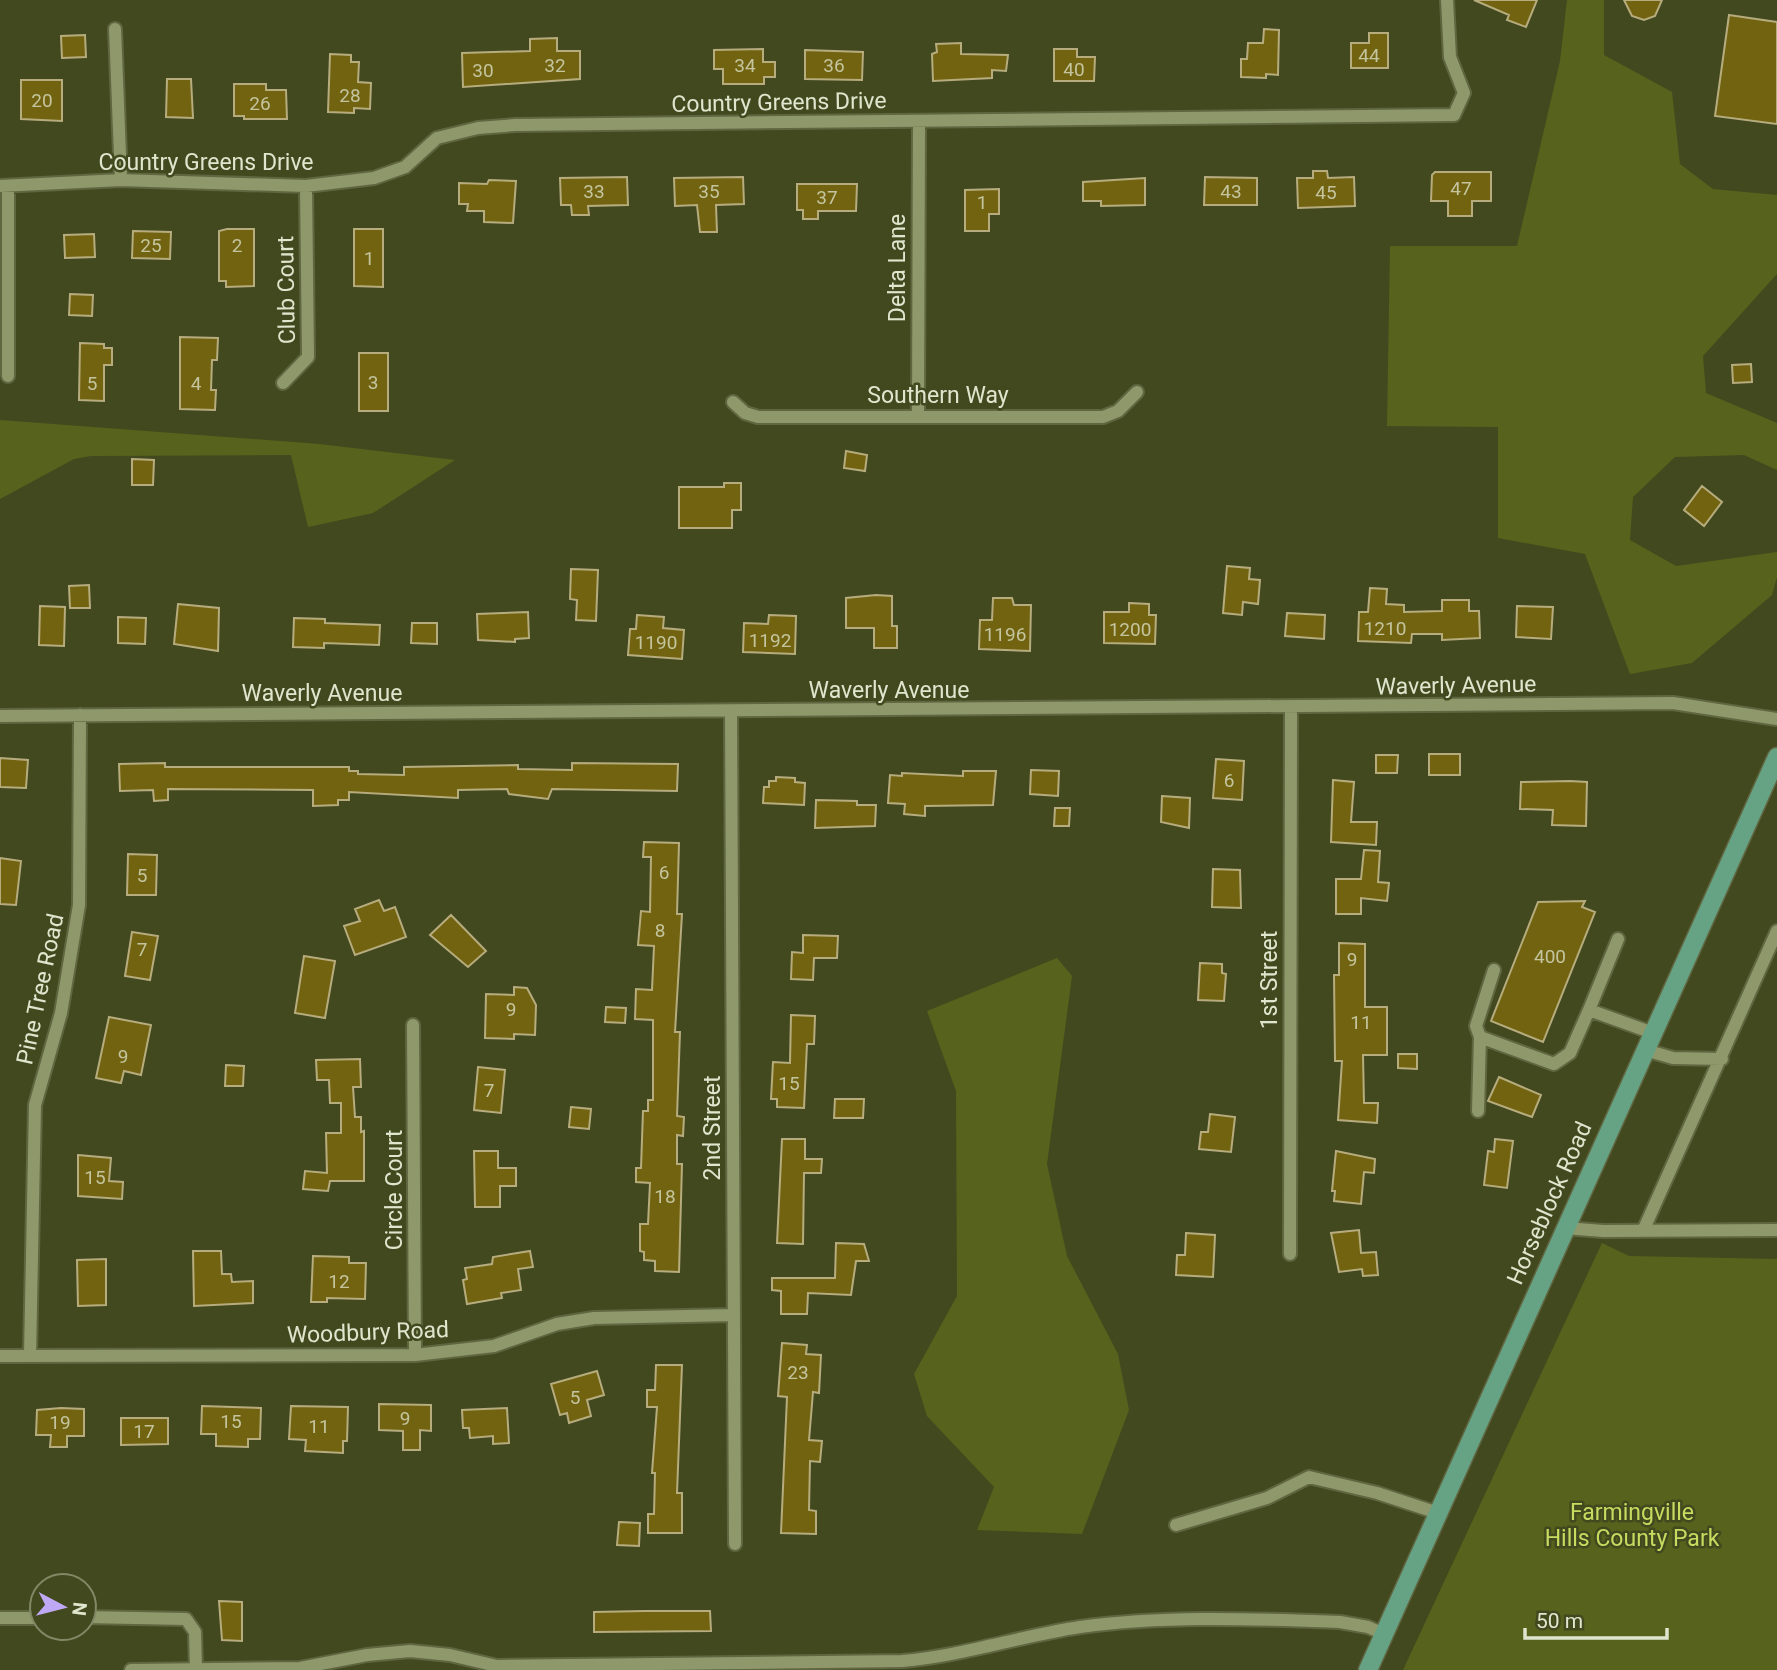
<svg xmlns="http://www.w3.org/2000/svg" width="1777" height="1670" viewBox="0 0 1777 1670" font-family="Roboto,sans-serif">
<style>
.green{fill:#57631c}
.building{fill:#726310;stroke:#b6ac7d;stroke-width:2}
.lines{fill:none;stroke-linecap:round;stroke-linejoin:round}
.minor-casing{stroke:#5f6640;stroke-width:16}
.major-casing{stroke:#5f6640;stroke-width:21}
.minor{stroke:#8f986b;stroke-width:12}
.major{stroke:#66a385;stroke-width:18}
.labels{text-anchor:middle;stroke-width:5;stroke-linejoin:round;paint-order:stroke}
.number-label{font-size:19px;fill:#c4c59e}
.street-label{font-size:23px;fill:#e0e6ce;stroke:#42491f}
.park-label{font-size:23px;fill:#c6db5f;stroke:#42491f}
</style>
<rect width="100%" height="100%" fill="#42491f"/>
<!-- green -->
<path class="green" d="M 1567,0 L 1604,0 L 1604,55 L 1672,92 L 1680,164 L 1713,189 L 1777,195 L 1777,274 L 1703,356 L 1706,393 L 1777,423 L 1777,470 L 1744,455 L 1675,457 L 1633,497 L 1630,540 L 1676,566 L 1777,552 L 1777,577 L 1772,595 L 1692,663 L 1630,674 L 1585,554 L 1498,538 L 1498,427 L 1387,426 L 1390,246 L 1517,246 L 1560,61 Z
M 0,420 L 319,444 L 455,460 L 373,513 L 308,527 L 291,455 L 91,456 L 74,459 L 0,499 Z
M 1057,958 L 1072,976 L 1047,1164 L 1067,1256 L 1118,1354 L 1129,1410 L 1082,1534 L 977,1530 L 994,1487 L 927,1416 L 914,1374 L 957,1296 L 956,1091 L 927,1011 Z
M 1602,1243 L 1629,1256 L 1777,1259 L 1777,1670 L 1403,1670 Z"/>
<!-- building -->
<path class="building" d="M 1474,0 L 1537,0 L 1526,27 L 1507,20 L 1509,15 Z
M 1624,0 L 1662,0 L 1655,16 L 1644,20 L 1632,16 Z
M 1729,15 L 1777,22 L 1777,124 L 1715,116 Z
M 1264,29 L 1279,30 L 1278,75 L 1266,74 L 1266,78 L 1241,77 L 1241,59 L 1247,59 L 1248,43 L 1263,43 Z
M 1369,33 L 1388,33 L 1388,68 L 1351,68 L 1351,43 L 1369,43 Z
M 85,35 L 86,57 L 62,58 L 61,36 Z
M 557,38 L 557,51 L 580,51 L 580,79 L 463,87 L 462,53 L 530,51 L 530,39 Z
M 961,43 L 961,54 L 1008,55 L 1006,71 L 992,70 L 992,78 L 933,81 L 932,54 L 937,52 L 936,44 Z
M 763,49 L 763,62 L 775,62 L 775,77 L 764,77 L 764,84 L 723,84 L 723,69 L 714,69 L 714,50 Z
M 1054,49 L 1077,49 L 1077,57 L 1095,57 L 1094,81 L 1054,81 Z
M 805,50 L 863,52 L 862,80 L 805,79 Z
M 330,54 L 351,55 L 351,62 L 359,62 L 358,82 L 371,83 L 370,109 L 354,108 L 354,113 L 328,112 Z
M 167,79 L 191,79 L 193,118 L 166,117 Z
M 21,80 L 62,80 L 62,121 L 21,119 Z
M 234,84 L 266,84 L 266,90 L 286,90 L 287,119 L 244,119 L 244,116 L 234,116 Z
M 1313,171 L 1327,171 L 1328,178 L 1354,177 L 1355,206 L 1298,208 L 1297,178 L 1313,178 Z
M 1435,172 L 1491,172 L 1491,201 L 1472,201 L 1472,216 L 1448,216 L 1448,201 L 1431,201 L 1432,175 Z
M 627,177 L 628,205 L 588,206 L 589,215 L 572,215 L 571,205 L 561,205 L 560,178 Z
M 743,177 L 744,204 L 716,205 L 717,232 L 700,232 L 697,205 L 675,206 L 674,178 Z
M 1205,177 L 1257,178 L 1257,205 L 1204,205 Z
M 1145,178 L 1145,205 L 1101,206 L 1101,201 L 1083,201 L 1083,182 Z
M 489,180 L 516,181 L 513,223 L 484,222 L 484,211 L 467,211 L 468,204 L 459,204 L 459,183 L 487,184 Z
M 797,184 L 857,184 L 856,211 L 818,211 L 818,219 L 803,219 L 803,210 L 797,210 Z
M 999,189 L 999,214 L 989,214 L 989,231 L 965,231 L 965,190 Z
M 227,229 L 254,229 L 254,286 L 226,287 L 226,281 L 219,281 L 219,231 Z
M 354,229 L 383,229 L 383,287 L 354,286 Z
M 133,231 L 171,232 L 170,259 L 132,258 Z
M 94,234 L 95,257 L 65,258 L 64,235 Z
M 70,294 L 93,295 L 92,316 L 69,315 Z
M 180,337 L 218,338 L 217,360 L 212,360 L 211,390 L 216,390 L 215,410 L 180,409 Z
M 80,343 L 104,344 L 104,348 L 112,348 L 112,365 L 104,365 L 104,401 L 79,400 Z
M 359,353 L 388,353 L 388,411 L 359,411 Z
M 1751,364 L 1752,382 L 1733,383 L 1732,365 Z
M 846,451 L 867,455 L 865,471 L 844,468 Z
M 132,459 L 154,460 L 153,485 L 132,485 Z
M 724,483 L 741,483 L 741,510 L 732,510 L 732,528 L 679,528 L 679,487 L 724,487 Z
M 1702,486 L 1722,502 L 1704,526 L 1684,510 Z
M 1227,566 L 1250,568 L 1249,579 L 1260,580 L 1258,604 L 1243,602 L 1242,615 L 1223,613 Z
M 571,569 L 598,570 L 596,621 L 576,620 L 577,600 L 570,599 Z
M 89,585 L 90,608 L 70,608 L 69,586 Z
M 1370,588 L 1387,589 L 1386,604 L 1404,605 L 1404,612 L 1442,611 L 1442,600 L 1469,600 L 1469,611 L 1479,611 L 1480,638 L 1442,640 L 1442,634 L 1412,634 L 1411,643 L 1358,641 L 1359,612 L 1368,612 Z
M 876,595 L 892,596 L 892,626 L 897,626 L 897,648 L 874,648 L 874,628 L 846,628 L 846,598 Z
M 993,598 L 1012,598 L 1014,605 L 1031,605 L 1030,651 L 979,649 L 980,620 L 992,620 Z
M 1129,603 L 1149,604 L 1149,615 L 1156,615 L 1155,644 L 1104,643 L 1104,612 L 1129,612 Z
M 178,604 L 219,608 L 218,651 L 174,644 Z
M 40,606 L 65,607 L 64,646 L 39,645 Z
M 1517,606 L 1553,607 L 1551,639 L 1516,637 Z
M 528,612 L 529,638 L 515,639 L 515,642 L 478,640 L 477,614 Z
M 1287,613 L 1325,615 L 1324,639 L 1285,636 Z
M 637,615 L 664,617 L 663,628 L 684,630 L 682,659 L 628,655 L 630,629 L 636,629 Z
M 769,615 L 796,616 L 795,654 L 743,652 L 744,623 L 768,624 Z
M 118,617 L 146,618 L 145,644 L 118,643 Z
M 294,618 L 325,619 L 325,623 L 380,625 L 379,645 L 324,643 L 324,648 L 293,647 Z
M 412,623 L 437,623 L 437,644 L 411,643 Z
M 1429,754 L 1460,754 L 1460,775 L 1429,775 Z
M 1376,755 L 1398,755 L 1397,773 L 1376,773 Z
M 0,758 L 28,760 L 26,788 L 0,787 Z
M 1216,759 L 1244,761 L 1242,800 L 1213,798 Z
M 165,763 L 165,767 L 349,767 L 349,771 L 358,771 L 358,774 L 404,775 L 404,767 L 518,765 L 518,769 L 572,770 L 572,763 L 678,764 L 677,791 L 552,789 L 548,799 L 509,794 L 507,789 L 458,790 L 458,798 L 349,792 L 349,800 L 338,800 L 338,805 L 313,806 L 313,790 L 168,789 L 168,800 L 154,801 L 153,790 L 120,791 L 119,764 Z
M 1031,770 L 1059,771 L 1058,796 L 1030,794 Z
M 963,771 L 996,771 L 993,805 L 925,806 L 925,816 L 904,814 L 905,804 L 888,803 L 890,775 L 902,776 L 902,773 L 963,776 Z
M 776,777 L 795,778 L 795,782 L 805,783 L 804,805 L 763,803 L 764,787 L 769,787 L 769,781 L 776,781 Z
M 1333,780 L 1354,782 L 1351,822 L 1377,822 L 1376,845 L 1331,842 Z
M 1570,781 L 1587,782 L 1586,826 L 1552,825 L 1553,810 L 1520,809 L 1521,782 Z
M 1162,796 L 1190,798 L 1189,828 L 1161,822 Z
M 816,800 L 857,801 L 857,805 L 876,805 L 875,826 L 815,828 Z
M 1055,808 L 1070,808 L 1069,826 L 1054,826 Z
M 644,842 L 679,843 L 677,914 L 682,914 L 675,1032 L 680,1032 L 677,1116 L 684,1117 L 683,1136 L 677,1135 L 677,1164 L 682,1164 L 679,1272 L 655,1271 L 655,1261 L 644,1260 L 644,1252 L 640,1251 L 640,1224 L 648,1224 L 650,1183 L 636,1182 L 636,1168 L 641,1168 L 643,1111 L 648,1111 L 648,1100 L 653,1100 L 653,1020 L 635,1019 L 636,989 L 652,990 L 654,946 L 638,945 L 641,911 L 650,912 L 651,857 L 643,857 Z
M 1364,850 L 1380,851 L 1378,882 L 1389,883 L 1387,901 L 1361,898 L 1361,914 L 1336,914 L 1336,879 L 1361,879 Z
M 128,854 L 157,855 L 156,895 L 127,895 Z
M 0,858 L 21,861 L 16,905 L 0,904 Z
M 1213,869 L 1240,870 L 1241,908 L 1212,907 Z
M 379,900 L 384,911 L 395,907 L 406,937 L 355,955 L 344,926 L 360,921 L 355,909 Z
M 1585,901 L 1582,907 L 1595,912 L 1543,1042 L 1491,1021 L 1538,902 Z
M 451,915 L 486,951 L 468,967 L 430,935 Z
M 132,932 L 158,936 L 150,980 L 125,976 Z
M 803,935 L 838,936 L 837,958 L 814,958 L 813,980 L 791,979 L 792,952 L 803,953 Z
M 1339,943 L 1365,944 L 1365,1007 L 1387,1007 L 1387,1055 L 1363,1055 L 1364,1103 L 1378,1103 L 1377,1123 L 1338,1120 L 1342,1061 L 1335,1061 L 1334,975 L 1339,975 Z
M 304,956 L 335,961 L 325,1018 L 295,1013 Z
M 1200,963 L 1222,964 L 1222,973 L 1226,974 L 1224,1001 L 1198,1000 Z
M 514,987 L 527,988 L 536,1005 L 535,1035 L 514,1034 L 514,1039 L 485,1038 L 486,994 L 514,995 Z
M 606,1007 L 626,1008 L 625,1023 L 605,1022 Z
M 791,1015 L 815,1016 L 814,1044 L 807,1044 L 804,1108 L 777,1107 L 777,1099 L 771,1099 L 773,1062 L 790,1063 Z
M 109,1017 L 151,1025 L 141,1075 L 124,1071 L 121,1083 L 96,1078 Z
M 1398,1054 L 1417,1054 L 1417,1069 L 1398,1068 Z
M 360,1059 L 361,1087 L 353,1087 L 355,1117 L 361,1117 L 361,1132 L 364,1131 L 364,1181 L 330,1181 L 328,1191 L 303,1189 L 305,1171 L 327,1173 L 326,1133 L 341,1133 L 341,1103 L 330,1103 L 329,1080 L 317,1080 L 316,1060 Z
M 226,1065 L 244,1066 L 243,1086 L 225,1086 Z
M 478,1067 L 505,1070 L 501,1113 L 474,1110 Z
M 1499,1077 L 1541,1095 L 1532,1117 L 1488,1101 Z
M 835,1099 L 864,1099 L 863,1118 L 834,1118 Z
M 571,1107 L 591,1109 L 589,1129 L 569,1127 Z
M 1210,1114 L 1235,1117 L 1231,1152 L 1199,1149 L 1201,1132 L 1208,1132 Z
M 782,1139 L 805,1139 L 805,1159 L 822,1159 L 821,1173 L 804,1173 L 803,1244 L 777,1243 Z
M 1495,1139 L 1513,1141 L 1507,1188 L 1484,1185 L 1488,1151 L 1494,1152 Z
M 474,1151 L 498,1151 L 498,1168 L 516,1168 L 516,1186 L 500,1186 L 500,1207 L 475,1207 Z
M 1336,1151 L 1375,1159 L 1374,1173 L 1364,1172 L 1361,1204 L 1334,1201 L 1335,1191 L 1332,1191 Z
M 78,1155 L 111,1158 L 109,1181 L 123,1182 L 122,1199 L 78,1196 Z
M 1359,1230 L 1361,1253 L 1376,1252 L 1378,1275 L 1363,1276 L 1362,1269 L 1339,1272 L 1331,1233 Z
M 1186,1233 L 1215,1235 L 1213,1277 L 1176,1275 L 1177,1255 L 1185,1255 Z
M 836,1243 L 864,1244 L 869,1261 L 856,1261 L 851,1295 L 808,1293 L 807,1314 L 781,1314 L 781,1291 L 772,1290 L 772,1278 L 835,1278 Z
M 193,1251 L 221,1251 L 222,1274 L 231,1274 L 232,1282 L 253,1281 L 253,1303 L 194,1306 Z
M 530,1251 L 533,1267 L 518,1269 L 521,1290 L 501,1293 L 502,1298 L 467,1304 L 463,1280 L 467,1279 L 465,1268 L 492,1264 L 493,1257 Z
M 313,1256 L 349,1257 L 349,1263 L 366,1263 L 365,1299 L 327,1298 L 327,1302 L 311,1302 Z
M 106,1259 L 106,1305 L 78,1306 L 77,1260 Z
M 782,1343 L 807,1345 L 806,1354 L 821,1355 L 819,1393 L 813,1392 L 809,1440 L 822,1441 L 820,1462 L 810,1461 L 809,1510 L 816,1511 L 816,1534 L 781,1533 L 787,1397 L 778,1396 Z
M 656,1365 L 682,1365 L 677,1493 L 682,1493 L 682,1533 L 648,1533 L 648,1514 L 654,1514 L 655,1473 L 652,1473 L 657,1407 L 647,1407 L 647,1390 L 655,1390 Z
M 597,1371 L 604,1395 L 587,1400 L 591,1416 L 569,1423 L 567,1413 L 560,1415 L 551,1384 Z
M 379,1404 L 431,1405 L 431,1431 L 420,1430 L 420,1450 L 403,1450 L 403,1431 L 379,1430 Z
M 202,1406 L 261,1408 L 260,1439 L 248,1439 L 248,1447 L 216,1446 L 216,1434 L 201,1434 Z
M 291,1406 L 348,1407 L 347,1441 L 343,1441 L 343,1453 L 305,1451 L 306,1440 L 289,1439 Z
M 61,1408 L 84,1409 L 84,1436 L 67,1436 L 67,1447 L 50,1447 L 51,1435 L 36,1435 L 37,1410 Z
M 507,1408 L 509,1443 L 493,1444 L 493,1436 L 470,1438 L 469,1428 L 463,1428 L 462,1410 Z
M 121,1418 L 168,1418 L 168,1444 L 121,1445 Z
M 619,1522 L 640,1523 L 639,1546 L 617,1545 Z
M 219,1601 L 242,1602 L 242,1641 L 222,1640 Z
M 645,1611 L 710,1611 L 711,1631 L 594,1632 L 594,1612 Z"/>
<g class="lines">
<!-- minor casing -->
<g class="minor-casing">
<path id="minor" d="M 115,29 L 121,180
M 0,186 L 121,180 L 306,186 L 374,178 L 405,167 L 437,138 L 478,128 L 515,125 L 1454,115 L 1464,93 L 1450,57 L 1447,0
M 8,376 L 8,186
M 283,383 L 308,357 L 306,186
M 733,402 L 745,413 L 758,417 L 1103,417 L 1118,411 L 1137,392
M 918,415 L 919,121
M 731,712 L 735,1544
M 0,716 L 1673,703 L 1777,719
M 1494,970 L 1476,1026 L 1480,1037 L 1554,1064 L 1570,1053 L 1589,1010 L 1653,1033
M 1589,1010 L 1618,939
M 413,1025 L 415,1355
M 1645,1050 L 1673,1058 L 1722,1059
M 1478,1111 L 1480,1037
M 1565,1228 L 1603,1231 L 1777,1230
M 1643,1231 L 1777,931
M 1290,1254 L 1291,707
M 30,1355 L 35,1105 L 61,1013 L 79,905 L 80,715
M 0,1356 L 415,1355 L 494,1346 L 557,1324 L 594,1318 L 733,1315
M 1176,1525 L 1267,1498 L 1309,1477 L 1377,1493 L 1438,1513
M 84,1617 L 186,1619 L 195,1632 L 196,1669
M 0,1618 L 42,1618
M 131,1670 L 300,1668 L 367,1655 L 410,1651 L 450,1655 L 497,1666 L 902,1661 C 962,1656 1020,1636 1080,1627 C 1164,1615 1255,1619 1340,1622 L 1368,1627 L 1384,1634"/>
</g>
<!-- major casing -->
<g class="major-casing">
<path id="major" d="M 1368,1670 L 1777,757"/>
</g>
<!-- minor -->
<use href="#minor" class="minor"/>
<!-- major -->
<use href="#major" class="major"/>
</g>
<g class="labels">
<!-- number labels -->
<g class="number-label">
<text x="1369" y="62">44</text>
<text x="555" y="72">32</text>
<text x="745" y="72">34</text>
<text x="834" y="72">36</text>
<text x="1074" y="76">40</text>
<text x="483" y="77">30</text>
<text x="350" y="102">28</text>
<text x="42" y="107">20</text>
<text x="260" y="110">26</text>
<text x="1461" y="195">47</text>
<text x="594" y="198">33</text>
<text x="709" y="198">35</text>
<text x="1231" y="198">43</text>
<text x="1326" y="199">45</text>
<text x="827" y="204">37</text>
<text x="982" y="209">1</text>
<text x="151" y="252">25</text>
<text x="237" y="252">2</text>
<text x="369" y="265">1</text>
<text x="373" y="389">3</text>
<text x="92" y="390">5</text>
<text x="196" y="390">4</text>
<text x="1385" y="635">1210</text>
<text x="1130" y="636">1200</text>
<text x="1005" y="641">1196</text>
<text x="770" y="647">1192</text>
<text x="656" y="649">1190</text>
<text x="1229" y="787">6</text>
<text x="664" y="879">6</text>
<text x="142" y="882">5</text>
<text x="660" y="937">8</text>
<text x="142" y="956">7</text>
<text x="1550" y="963">400</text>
<text x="1352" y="966">9</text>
<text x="511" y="1016">9</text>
<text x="1361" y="1029">11</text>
<text x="123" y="1063">9</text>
<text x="789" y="1090">15</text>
<text x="489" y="1097">7</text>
<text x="95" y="1184">15</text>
<text x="665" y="1203">18</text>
<text x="339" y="1288">12</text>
<text x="798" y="1379">23</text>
<text x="575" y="1404">5</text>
<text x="405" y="1425">9</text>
<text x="231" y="1428">15</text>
<text x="60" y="1429">19</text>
<text x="319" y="1433">11</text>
<text x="144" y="1438">17</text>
</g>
<!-- street labels -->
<g class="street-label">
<text transform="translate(779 102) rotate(-1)" y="8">Country Greens Drive</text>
<text x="206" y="170">Country Greens Drive</text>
<text transform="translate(897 268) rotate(-90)" y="8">Delta Lane</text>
<text transform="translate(286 290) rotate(-91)" y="8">Club Court</text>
<text x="938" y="403">Southern Way</text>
<text transform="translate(1456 685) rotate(-1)" y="8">Waverly Avenue</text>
<text x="889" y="698">Waverly Avenue</text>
<text x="322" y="701">Waverly Avenue</text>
<text transform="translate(1269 980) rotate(-90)" y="8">1st Street</text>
<text transform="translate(40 989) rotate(-78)" y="8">Pine Tree Road</text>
<text transform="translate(712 1128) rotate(-90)" y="8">2nd Street</text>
<text transform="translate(394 1190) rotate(-90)" y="8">Circle Court</text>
<text transform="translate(1549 1203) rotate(-66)" y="8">Horseblock Road</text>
<text transform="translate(368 1332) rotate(-2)" y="8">Woodbury Road</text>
</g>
<!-- park labels -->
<g class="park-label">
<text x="1632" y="1520">Farmingville<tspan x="1632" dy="26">Hills County Park</tspan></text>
</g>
</g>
<!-- north arrow -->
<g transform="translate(63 1607) rotate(97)"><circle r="33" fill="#42491f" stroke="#818865" stroke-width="2"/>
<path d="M0-5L12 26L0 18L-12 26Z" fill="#bfa8f4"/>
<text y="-10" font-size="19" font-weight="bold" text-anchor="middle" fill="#e0e6ce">N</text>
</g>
<!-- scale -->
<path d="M1525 1628v10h142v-10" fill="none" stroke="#e0e6ce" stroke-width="3.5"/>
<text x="1536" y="1628" font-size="21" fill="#e0e6ce" stroke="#42491f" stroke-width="5" paint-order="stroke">50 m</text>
</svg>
